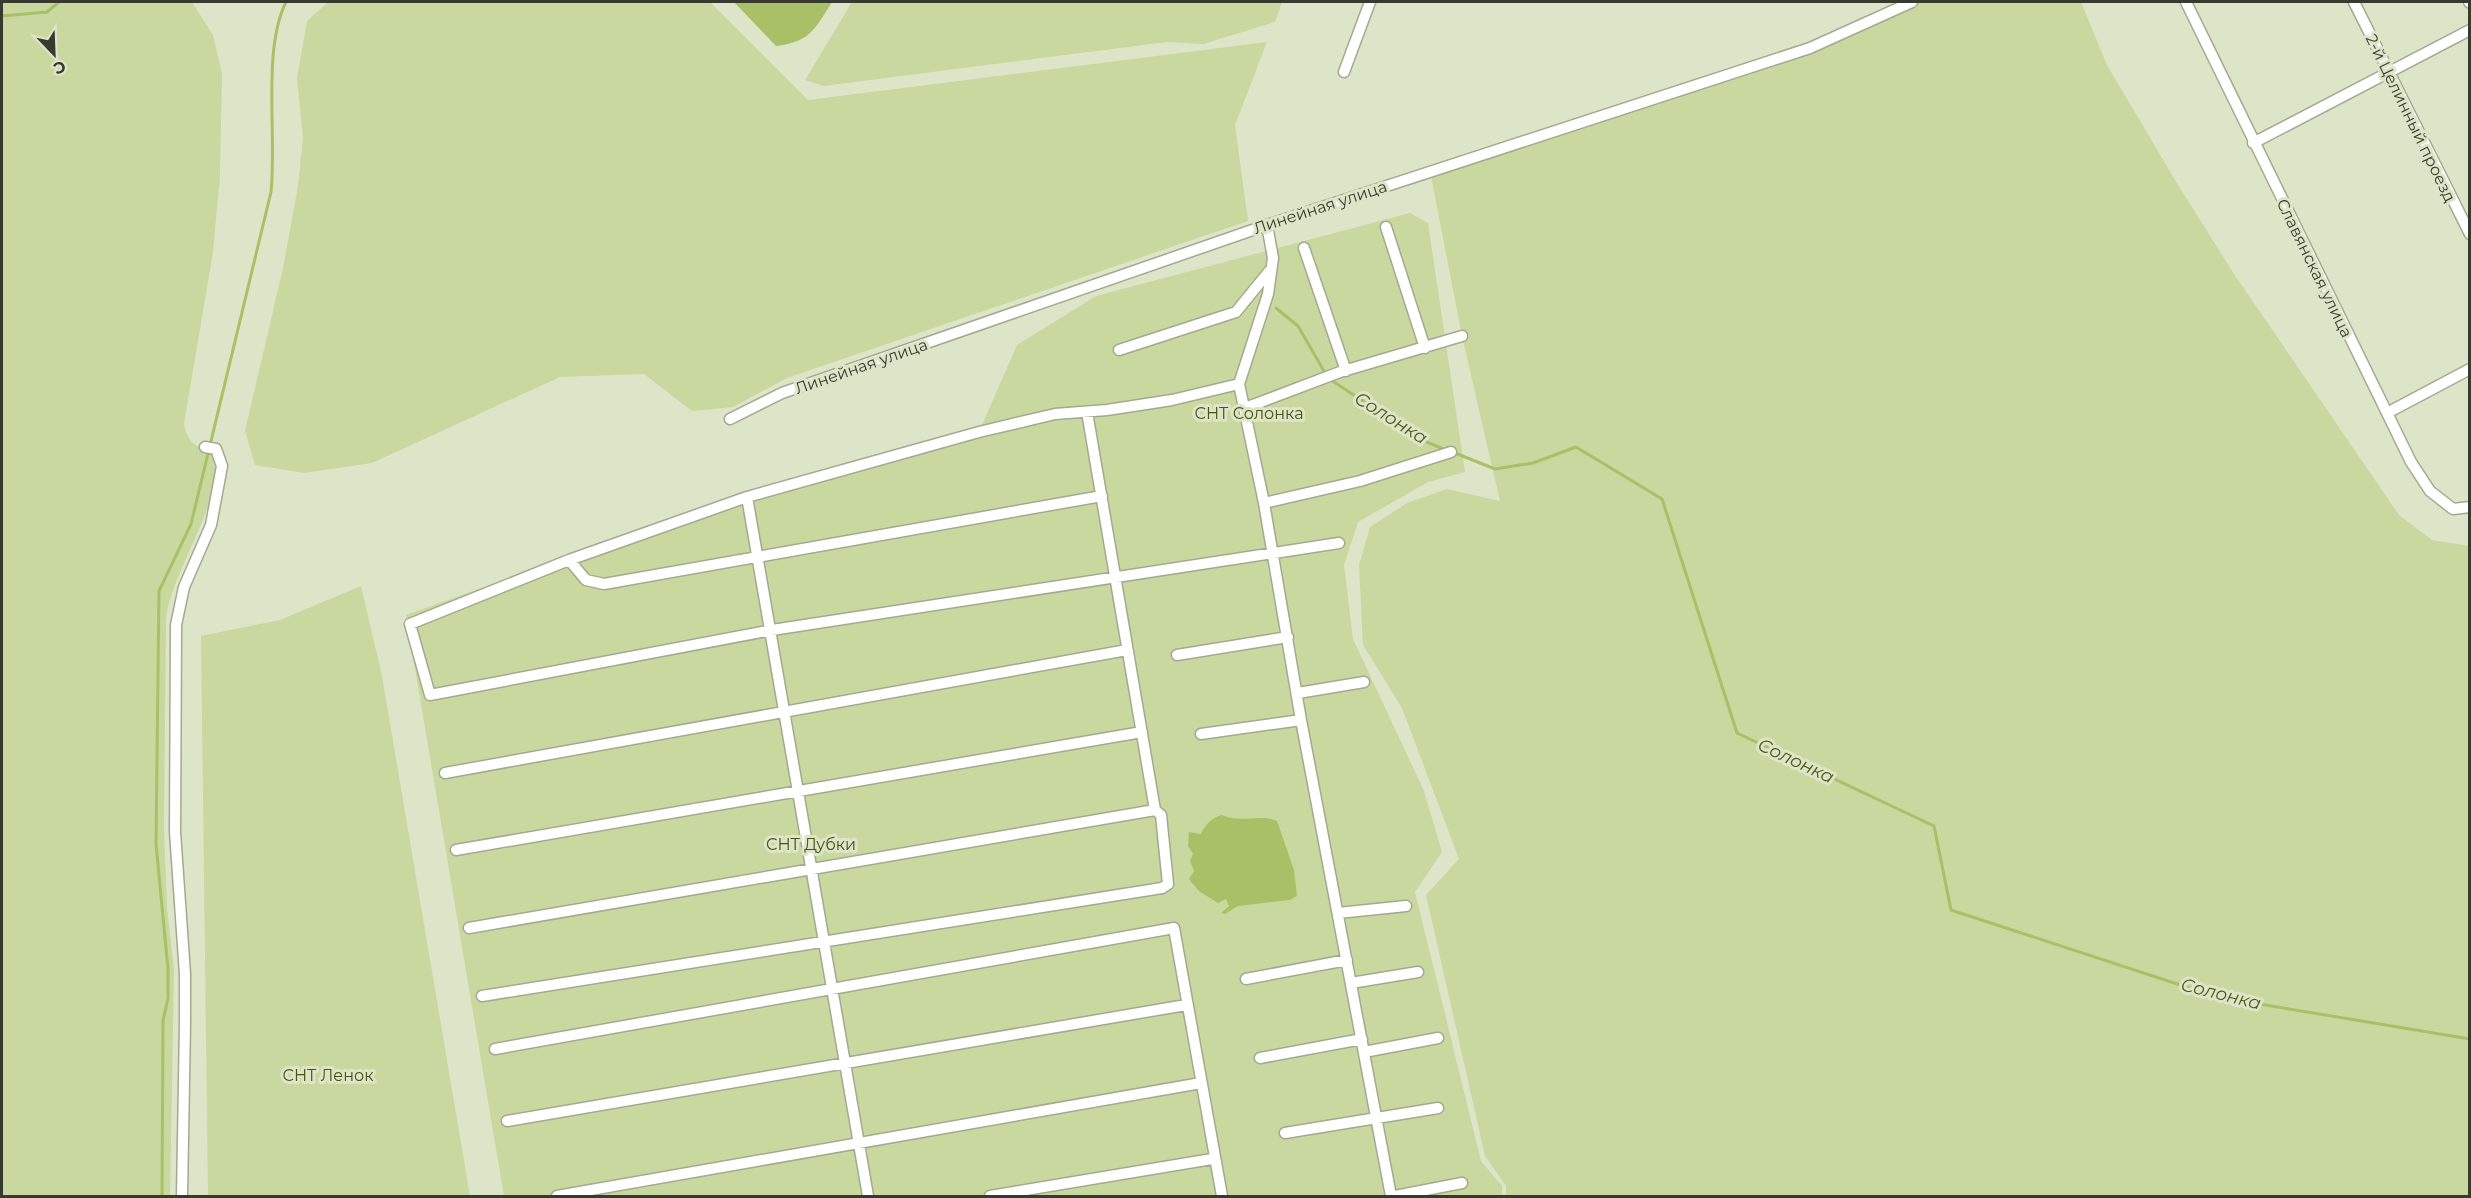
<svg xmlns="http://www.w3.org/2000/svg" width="2471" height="1198" viewBox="0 0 2471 1198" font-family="Montserrat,sans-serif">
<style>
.green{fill:#c8d89f}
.water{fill:#aac066}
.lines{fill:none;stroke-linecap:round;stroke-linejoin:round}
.stream{stroke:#aac066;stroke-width:3}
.street-casing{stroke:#a2aa8f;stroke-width:13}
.street{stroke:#fff;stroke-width:10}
.labels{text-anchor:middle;stroke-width:6;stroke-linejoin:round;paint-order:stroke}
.street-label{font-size:16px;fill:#373a2f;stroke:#dde5c8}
.park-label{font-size:16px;fill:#465311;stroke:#dde5c8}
.water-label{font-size:18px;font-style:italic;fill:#4d5a1a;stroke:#dde5c8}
</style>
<rect width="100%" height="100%" fill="#dde5c8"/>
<!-- green -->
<path class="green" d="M 2,2 L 192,2 L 213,35 L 222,74 L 220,176 L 213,252 L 184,424 C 187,441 196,449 213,451 C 229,496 170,571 166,620 L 164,828 L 167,907 L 174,970 L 170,1196 L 2,1196 Z
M 328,2 L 710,2 L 808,100 L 1267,42 L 1235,125 L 1248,221 L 787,378 L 733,407 L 692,411 L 644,374 L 560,377 L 372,463 L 304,473 L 255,465 L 245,431 L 283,268 L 298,186 L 303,139 L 297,78 L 307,21 Z
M 852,2 L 1282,2 L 1275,22 L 1203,44 L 1167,42 L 824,86 L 805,80 Z
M 1912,2 L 2081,2 L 2107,65 L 2175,180 L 2234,274 L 2399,515 L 2432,540 L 2469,546 L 2469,1196 L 1506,1196 L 1506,1186 L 1485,1156 L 1426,895 L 1459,859 L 1402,708 L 1363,645 L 1359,565 L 1370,527 L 1407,503 L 1447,489 L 1500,501 L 1462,336 L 1430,171 L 1810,48 Z
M 1410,213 L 1428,223 L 1465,472 L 1428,482 L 1358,522 L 1344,565 L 1353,639 L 1424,791 L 1442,852 L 1415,892 L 1481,1161 L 1502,1186 L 1502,1196 L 504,1196 L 406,615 L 715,504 L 979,432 L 1017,345 L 1096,296 Z
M 361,586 L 382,676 L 470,1196 L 208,1196 L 201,636 L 280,620 Z"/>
<!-- water -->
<path class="water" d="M 734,2 L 832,2 C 815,29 810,42 776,46 Z
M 1222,815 C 1240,824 1259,813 1277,821 L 1294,870 L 1297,896 L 1290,900 L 1238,906 L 1225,914 L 1221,913 L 1229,906 L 1226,899 L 1218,903 L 1199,891 L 1189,879 L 1194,871 L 1190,861 L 1193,854 L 1188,846 L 1189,832 L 1201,834 C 1204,826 1212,817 1222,815 Z"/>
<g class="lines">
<!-- stream -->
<path class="stream" d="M 2,16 L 47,12 L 59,2
M 1276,308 L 1298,326 L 1328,378 L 1422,440 L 1446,450
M 1455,453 L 1495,469 L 1533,463 L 1576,447 L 1662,499 L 1737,733 L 1934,826 L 1951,910 L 2217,997 L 2470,1039
M 162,1196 L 163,1021 L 168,998 L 168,969 L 156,844 L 159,591 L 191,524 L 271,192 C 277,135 262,50 286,2"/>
<!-- street casing -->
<g class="street-casing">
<path id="street" d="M 2186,2 L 2411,462 L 2430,491 L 2453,509 L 2470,507
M 2354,2 L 2470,234
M 2469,2 L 2470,3
M 1344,72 L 1370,2
M 2253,143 L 2470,30
M 1267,225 L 1273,258 L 1268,294 L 1239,384 L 1264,503 L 1301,720 L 1391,1196
M 1386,227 L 1425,348
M 1304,248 L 1346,371
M 1119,350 L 1236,312 L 1271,269
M 1245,408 L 1340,372 L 1462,336
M 2387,413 L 2470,369
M 730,419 L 782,393 L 1267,225 L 1810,48 L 1912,2
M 1102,496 L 604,584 L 586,580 L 569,560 L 410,624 L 430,695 L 772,630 L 1339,543
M 747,497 L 868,1196
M 1264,503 L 1360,481 L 1451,452
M 569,560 L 747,497 L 979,432 L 1055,414 L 1107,410 L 1172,400 L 1239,384
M 1177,655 L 1288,637
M 1298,693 L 1364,682
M 1201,734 L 1301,720
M 445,773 L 1127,650
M 456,850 L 1142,732
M 1338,913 L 1406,906
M 469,928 L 1155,810
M 1246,979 L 1347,960
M 1351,983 L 1418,972
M 482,996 L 1162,888 L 1168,884 L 1161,815 L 1155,810 L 1087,412
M 495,1049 L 1174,928 L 1222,1196
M 1364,1052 L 1438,1038
M 1260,1058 L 1362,1039
M 507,1121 L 1186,1005
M 1285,1133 L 1438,1108
M 182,1196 L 185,1023 L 185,974 L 175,832 L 176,625 L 184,587 L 211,525 L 222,466 L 216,449 L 205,447
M 557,1196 L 1201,1083
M 990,1196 L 1212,1159
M 1395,1196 L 1462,1183"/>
</g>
<!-- street -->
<use href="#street" class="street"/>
</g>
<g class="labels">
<!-- street labels -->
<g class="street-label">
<text transform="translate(2411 118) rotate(64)" y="6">2-й Целинный проезд</text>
<text transform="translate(1320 207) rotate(-18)" y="6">Линейная улица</text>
<text transform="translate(2315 268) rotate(64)" y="6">Славянская улица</text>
<text transform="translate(861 366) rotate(-19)" y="6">Линейная улица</text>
</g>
<!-- park labels -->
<g class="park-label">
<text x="1249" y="419">СНТ Солонка</text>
<text x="811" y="850">СНТ Дубки</text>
<text x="328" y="1081">СНТ Ленок</text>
</g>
<!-- water labels -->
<g class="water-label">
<text transform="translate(1391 418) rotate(32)" y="6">Солонка</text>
<text transform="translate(1796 761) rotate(25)" y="6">Солонка</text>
<text transform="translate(2221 994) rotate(14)" y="6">Солонка</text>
</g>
</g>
<!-- border -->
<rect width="2471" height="1198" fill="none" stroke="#373a2f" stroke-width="6"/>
<!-- north arrow -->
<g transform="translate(54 54) rotate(157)" stroke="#dde5c8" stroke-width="4.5" paint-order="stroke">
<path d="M0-4.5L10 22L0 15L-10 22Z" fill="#373a2f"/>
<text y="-9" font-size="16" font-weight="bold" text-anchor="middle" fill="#373a2f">С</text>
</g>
</svg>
